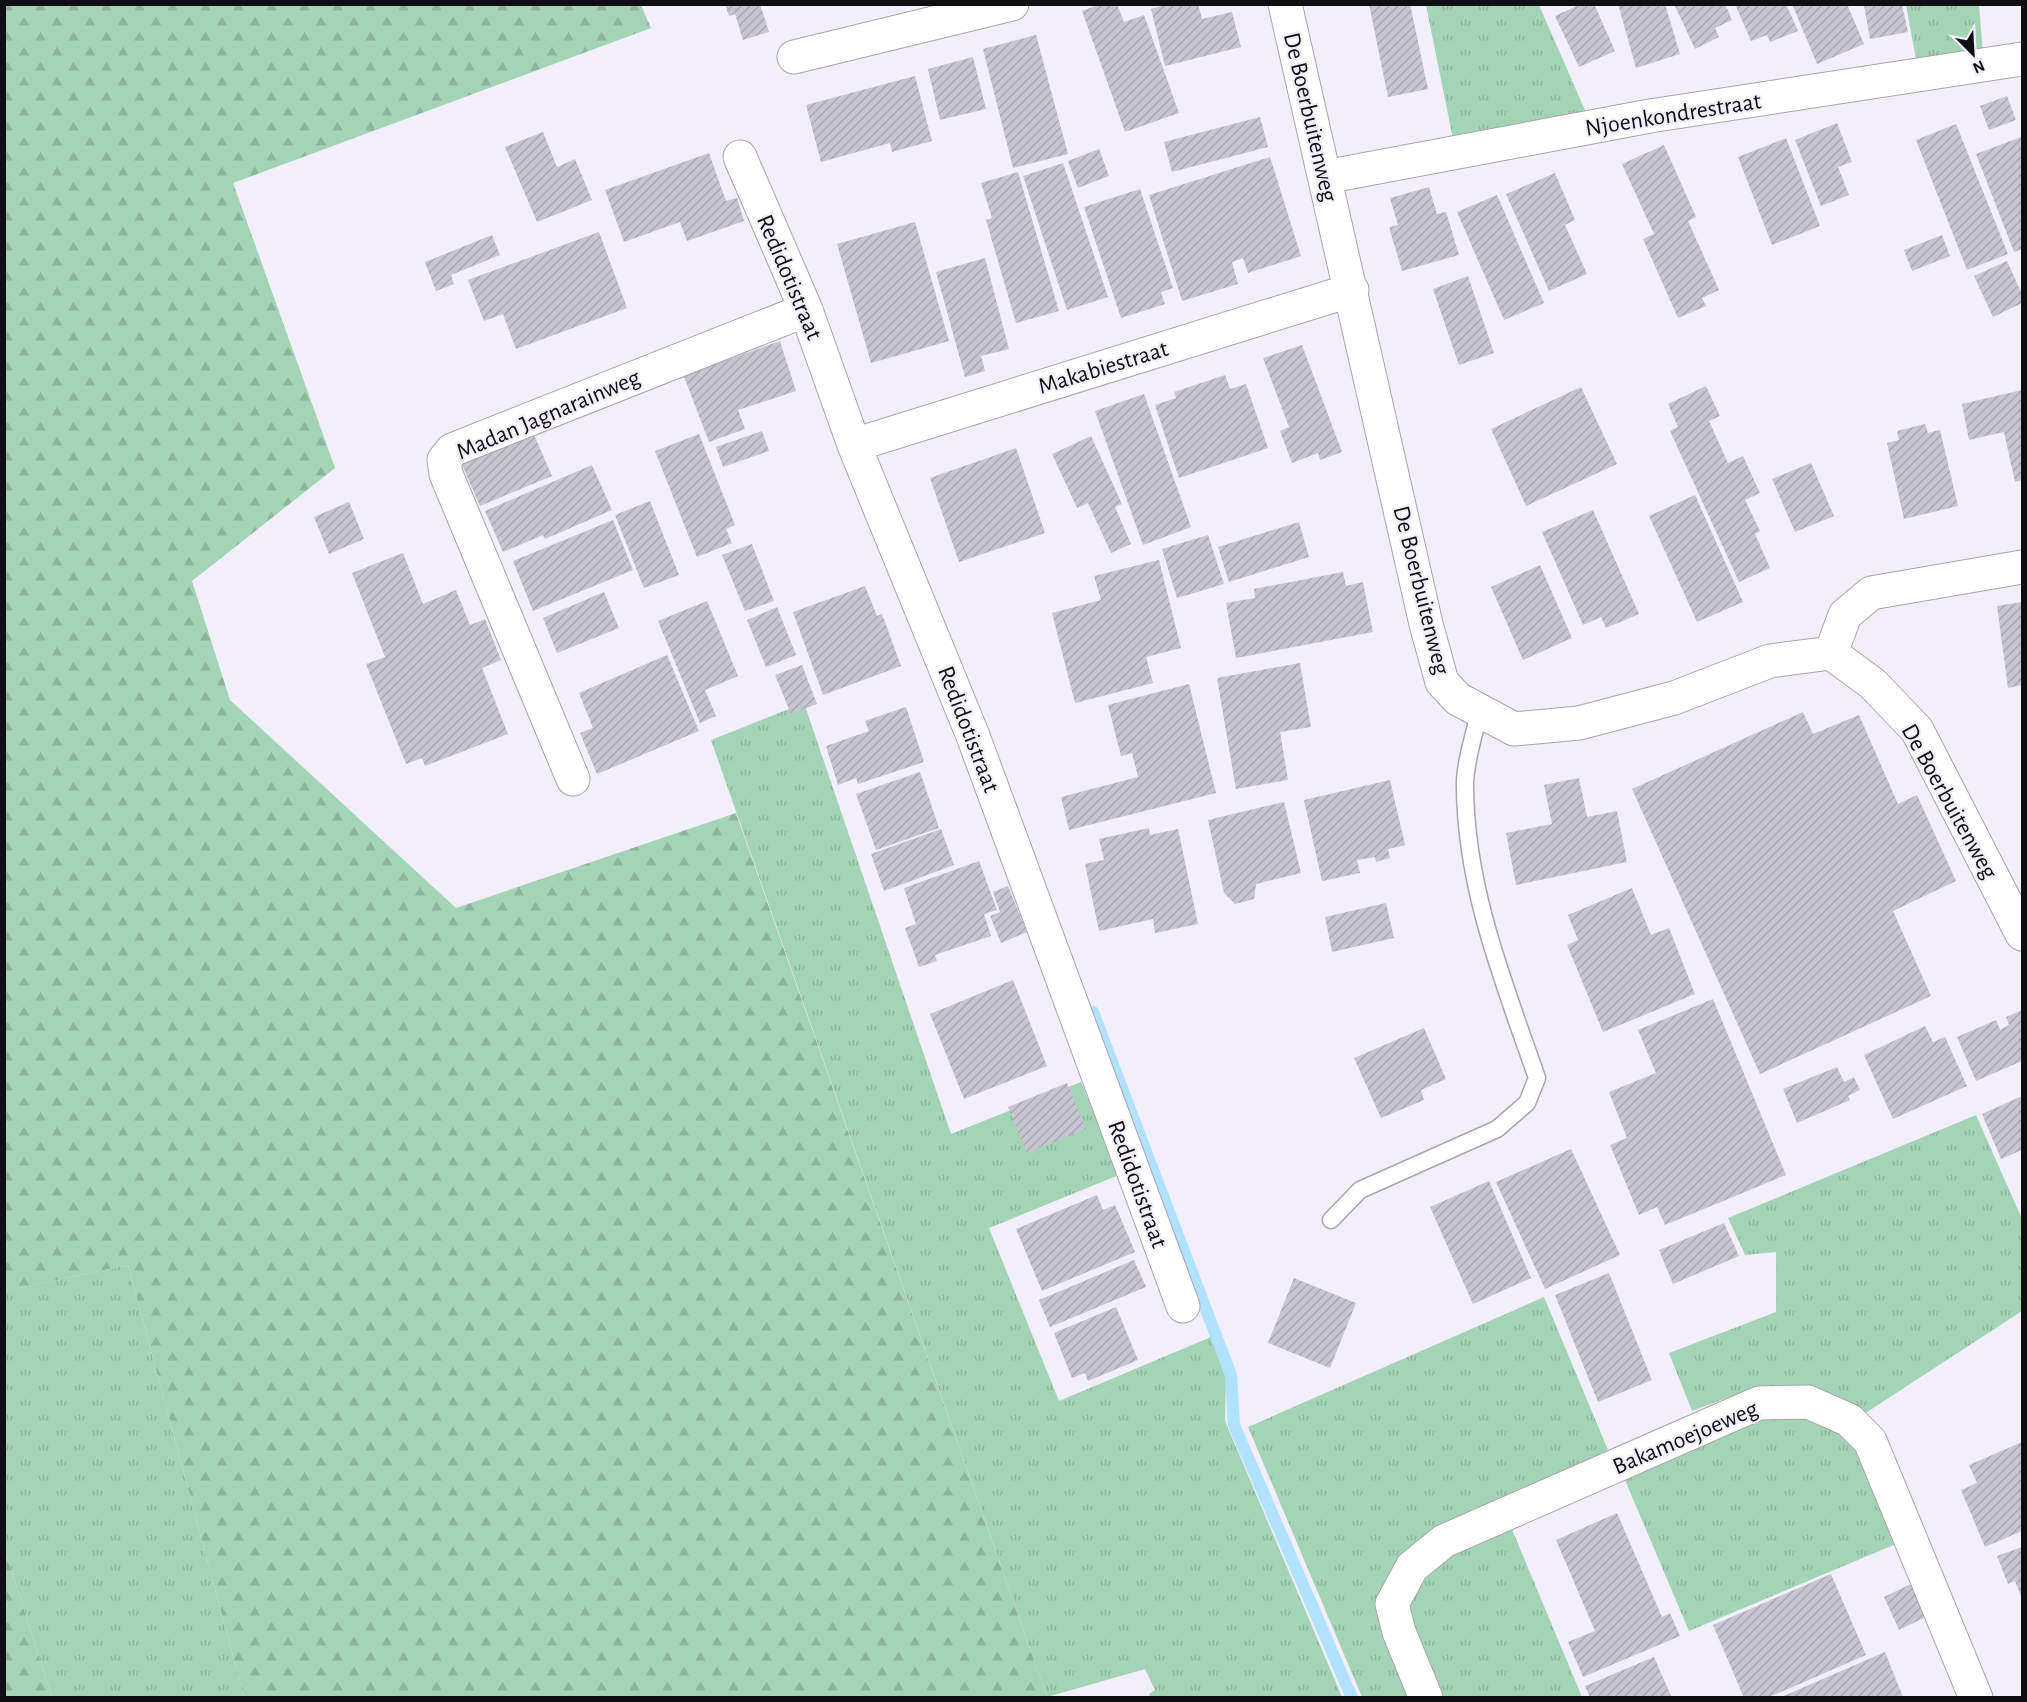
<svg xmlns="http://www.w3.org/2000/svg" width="2027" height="1702" viewBox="0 0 2027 1702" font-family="'Alegreya Sans',sans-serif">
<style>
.grass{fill:url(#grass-tufts)}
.forest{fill:url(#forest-firs)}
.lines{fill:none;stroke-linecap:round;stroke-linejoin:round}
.stream{stroke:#b0e1fd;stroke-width:12}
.building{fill:url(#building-hatch)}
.service-casing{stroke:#a8a5b0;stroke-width:19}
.minor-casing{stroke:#a8a5b0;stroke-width:35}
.service{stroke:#fff;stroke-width:16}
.minor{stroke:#fff;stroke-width:33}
.labels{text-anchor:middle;stroke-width:4.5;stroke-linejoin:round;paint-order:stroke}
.street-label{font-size:24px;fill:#0f0e12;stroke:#f2eefa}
</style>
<defs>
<pattern id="grass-tufts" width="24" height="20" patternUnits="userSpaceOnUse" patternTransform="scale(1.5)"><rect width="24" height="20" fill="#a4d4b6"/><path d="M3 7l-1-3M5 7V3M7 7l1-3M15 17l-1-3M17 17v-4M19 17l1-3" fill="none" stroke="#8cb59b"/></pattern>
<pattern id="forest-firs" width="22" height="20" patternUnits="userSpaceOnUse" patternTransform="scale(1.5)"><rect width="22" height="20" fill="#a4d4b6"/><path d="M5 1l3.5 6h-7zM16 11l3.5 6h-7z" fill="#8cb59b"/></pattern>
<pattern id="building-hatch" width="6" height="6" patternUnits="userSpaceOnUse" patternTransform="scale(1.5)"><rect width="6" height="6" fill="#c7c5d1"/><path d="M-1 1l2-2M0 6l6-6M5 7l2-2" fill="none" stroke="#aaa8b2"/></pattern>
</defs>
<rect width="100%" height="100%" fill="#f2eefa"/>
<!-- grass -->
<path class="grass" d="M 1426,5 L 1539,5 L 1588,117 L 1454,144 Z
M 1906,5 L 1979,5 L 1983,54 L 1917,64 Z
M 804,703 L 951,1134 L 1081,1082 L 1119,1175 L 989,1228 L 1059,1401 L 1211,1337 L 1226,1374 L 1225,1421 L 1342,1697 L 1150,1697 L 1149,1694 L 1155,1690 L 1145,1669 L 1047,1697 L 711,740 Z
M 1976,1115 L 2022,1219 L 2022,1311 L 1864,1414 C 1798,1368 1761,1385 1692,1411 L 1669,1353 L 1776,1312 L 1776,1252 L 1745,1255 L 1728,1218 Z
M 128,1265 L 244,1697 L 52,1697 L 5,1551 L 4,1291 Z
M 1544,1297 L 1608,1450 L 1457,1519 L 1381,1616 L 1386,1644 L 1408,1697 L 1362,1697 L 1248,1427 Z
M 1804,1415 C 1820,1422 1836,1427 1849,1439 C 1867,1455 1886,1519 1896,1544 L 1689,1631 L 1622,1473 L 1742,1421 Z
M 1511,1527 L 1582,1697 L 1442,1697 L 1412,1626 L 1408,1604 L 1425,1567 Z"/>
<!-- forest -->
<path class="forest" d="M 4,5 L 641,5 L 651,28 L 233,183 L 335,468 L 192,581 L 230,700 L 456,908 L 736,813 L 1047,1697 L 244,1697 L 128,1265 L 5,1291 Z
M 4,1551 L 5,1551 L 52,1697 L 5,1697 Z"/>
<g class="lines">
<!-- stream -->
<path class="stream" d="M 1093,1012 L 1231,1375 L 1234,1425 L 1352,1698"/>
</g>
<!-- building -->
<path class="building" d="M 725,4 L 760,4 L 769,32 L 743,40 L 735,14 L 729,16 Z
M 1101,4 L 1117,4 L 1124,22 L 1144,15 L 1179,113 L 1125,132 L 1082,11 Z
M 1169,4 L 1198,4 L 1202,19 L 1232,12 L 1241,47 L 1165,66 L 1151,9 Z
M 1369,4 L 1410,4 L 1428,89 L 1388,97 Z
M 1581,4 L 1594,4 L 1615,51 L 1579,67 L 1555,16 Z
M 1618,4 L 1665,4 L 1680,54 L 1636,68 Z
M 1674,4 L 1725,4 L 1732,20 L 1715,28 L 1719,37 L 1695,49 Z
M 1735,4 L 1786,4 L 1798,31 L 1770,42 L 1767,35 L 1751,41 Z
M 1792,4 L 1847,4 L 1864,44 L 1817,64 Z
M 1864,5 L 1902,5 L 1908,32 L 1870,39 Z
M 1036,35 L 1068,154 L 1013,168 L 983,49 Z
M 973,57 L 986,109 L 940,120 L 928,69 Z
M 915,76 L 932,141 L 892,152 L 890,143 L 821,162 L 806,105 Z
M 2007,96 L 2016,120 L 1989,130 L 1980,106 Z
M 1260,117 L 1268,147 L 1172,172 L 1164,142 Z
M 1837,123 L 1852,162 L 1838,167 L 1849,195 L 1821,206 L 1795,140 Z
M 1956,124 L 2008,254 L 1967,270 L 1916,140 Z
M 543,132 L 557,167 L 575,159 L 592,200 L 537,222 L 505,147 Z
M 2021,137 L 2022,249 L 2014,252 L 1976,154 Z
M 1786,138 L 1820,226 L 1772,245 L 1738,157 Z
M 1664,145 L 1696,217 L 1688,221 L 1719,290 L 1702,298 L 1706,306 L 1678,318 L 1643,239 L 1654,234 L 1622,164 Z
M 1099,149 L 1109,176 L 1078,188 L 1068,161 Z
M 709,153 L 726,201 L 737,198 L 744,221 L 687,241 L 680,222 L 624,242 L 605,190 Z
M 1270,157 L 1301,256 L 1248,273 L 1243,258 L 1232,262 L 1238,284 L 1182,301 L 1149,195 Z
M 1063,163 L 1108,297 L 1067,310 L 1023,176 Z
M 1018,172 L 1059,311 L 1016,323 L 986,220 L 992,218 L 981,183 Z
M 1555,173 L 1575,220 L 1565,225 L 1587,274 L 1549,291 L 1506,194 Z
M 1429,187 L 1437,214 L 1446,212 L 1459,255 L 1402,271 L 1389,227 L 1398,225 L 1390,198 Z
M 1140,189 L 1173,288 L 1161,292 L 1165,304 L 1121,318 L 1084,207 Z
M 1497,195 L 1544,303 L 1504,320 L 1457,212 Z
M 915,222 L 949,341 L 871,363 L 837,244 Z
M 599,232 L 627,308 L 516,349 L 503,314 L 484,321 L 468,280 Z
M 492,235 L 500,255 L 451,275 L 454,284 L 436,291 L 425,262 Z
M 1942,235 L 1950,256 L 1912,271 L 1904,250 Z
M 985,258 L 1009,349 L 981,356 L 985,371 L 965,377 L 936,272 Z
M 2007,261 L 2022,294 L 2022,303 L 1993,317 L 1974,276 Z
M 1468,276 L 1494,353 L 1459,365 L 1433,289 Z
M 780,341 L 796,391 L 738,410 L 745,429 L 709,442 L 681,369 L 718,356 L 719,363 Z
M 1302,345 L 1342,452 L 1320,460 L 1318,453 L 1292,463 L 1280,431 L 1289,427 L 1263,358 Z
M 1225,375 L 1230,389 L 1246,384 L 1268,448 L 1179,478 L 1155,405 L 1176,398 L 1174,392 Z
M 1706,386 L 1720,416 L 1709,421 L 1728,463 L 1743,456 L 1760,493 L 1745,500 L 1760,531 L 1755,534 L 1770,568 L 1739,582 L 1670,431 L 1678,427 L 1668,404 Z
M 1581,387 L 1617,464 L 1526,506 L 1491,429 Z
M 2022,390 L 2022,480 L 2015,482 L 2004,432 L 1969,440 L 1962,404 Z
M 1144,394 L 1191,527 L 1143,545 L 1095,411 Z
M 1925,424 L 1928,433 L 1940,430 L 1958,506 L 1904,519 L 1887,443 L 1899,440 L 1897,431 Z
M 532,430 L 552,476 L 480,506 L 460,460 Z
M 762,431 L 769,451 L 723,467 L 716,447 Z
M 699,434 L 735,525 L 726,529 L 732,543 L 697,557 L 655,451 Z
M 1091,436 L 1122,504 L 1115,507 L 1131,544 L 1111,553 L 1088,503 L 1077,508 L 1052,454 Z
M 1016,448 L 1045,533 L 959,562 L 930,478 Z
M 1811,463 L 1834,516 L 1795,532 L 1772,479 Z
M 592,465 L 612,510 L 545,539 L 543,535 L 503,552 L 485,511 Z
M 1695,495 L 1743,602 L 1697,622 L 1649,516 Z
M 650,501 L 679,575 L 644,588 L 615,515 Z
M 349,502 L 364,539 L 329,554 L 314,517 Z
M 1593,510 L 1639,614 L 1606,628 L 1601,617 L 1583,625 L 1542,532 Z
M 613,520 L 633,570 L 533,611 L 513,561 Z
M 1299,522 L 1309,557 L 1229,582 L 1218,547 Z
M 1208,535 L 1224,584 L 1177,598 L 1162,549 Z
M 752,544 L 774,601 L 745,611 L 722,555 Z
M 403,553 L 423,604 L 456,590 L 470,625 L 485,619 L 501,660 L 482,668 L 508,734 L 425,766 L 422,758 L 406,764 L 366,664 L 385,657 L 352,573 Z
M 1159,560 L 1181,648 L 1146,657 L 1153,683 L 1075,703 L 1052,613 L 1101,600 L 1094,576 Z
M 1540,565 L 1572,638 L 1523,660 L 1491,587 Z
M 1343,572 L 1346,586 L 1363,582 L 1373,632 L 1236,658 L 1226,603 L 1255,598 L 1254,589 Z
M 865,586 L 877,616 L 882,614 L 901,666 L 823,695 L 793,612 Z
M 604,592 L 619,628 L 557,653 L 543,618 Z
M 707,601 L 738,676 L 705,690 L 716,716 L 700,723 L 658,621 Z
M 2022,602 L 2022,685 L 2008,688 L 1997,606 Z
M 777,607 L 796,655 L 766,667 L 747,620 Z
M 667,655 L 699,731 L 597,774 L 580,733 L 593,728 L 579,693 Z
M 1300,663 L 1311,727 L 1280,732 L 1288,780 L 1236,789 L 1217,678 Z
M 802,665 L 817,704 L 791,714 L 775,675 Z
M 1189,684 L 1216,793 L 1069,830 L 1061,797 L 1138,777 L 1132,753 L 1121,756 L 1108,705 Z
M 906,707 L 924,762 L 858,784 L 856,778 L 838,785 L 826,746 L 869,731 L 865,721 Z
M 1803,712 L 1813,734 L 1859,715 L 1898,804 L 1917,795 L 1956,881 L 1893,911 L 1931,996 L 1760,1074 L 1632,789 Z
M 920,772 L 939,828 L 876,850 L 856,794 Z
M 1579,778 L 1587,817 L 1617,811 L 1627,862 L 1516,885 L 1506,833 L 1552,824 L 1544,785 Z
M 1390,780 L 1405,845 L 1388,849 L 1390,858 L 1376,862 L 1375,857 L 1357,860 L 1360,873 L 1322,881 L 1304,800 Z
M 1284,802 L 1301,873 L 1256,884 L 1254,899 L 1235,904 L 1224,893 L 1208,820 Z
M 1149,828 L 1150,835 L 1178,829 L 1198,924 L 1155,933 L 1153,919 L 1099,931 L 1085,864 L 1104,860 L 1099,839 Z
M 941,829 L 954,865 L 884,891 L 871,854 Z
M 979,861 L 997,910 L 984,914 L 991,936 L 935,955 L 937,961 L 919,967 L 905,928 L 916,924 L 904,888 Z
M 1008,886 L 1027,932 L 1001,943 L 990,916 L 1000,912 L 993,892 Z
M 1632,888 L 1651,935 L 1669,928 L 1695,994 L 1603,1032 L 1567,945 L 1578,940 L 1568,915 Z
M 1386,903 L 1394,938 L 1332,952 L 1325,917 Z
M 1013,980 L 1047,1066 L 964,1099 L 930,1014 Z
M 1713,999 L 1786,1175 L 1665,1225 L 1657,1207 L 1639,1215 L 1610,1145 L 1627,1138 L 1609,1092 L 1656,1073 L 1638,1030 Z
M 2022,1010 L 2022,1061 L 1976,1081 L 1957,1037 L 1996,1020 L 2000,1030 L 2009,1025 L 2006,1017 Z
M 1925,1026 L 1933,1042 L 1945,1037 L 1967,1086 L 1893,1119 L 1864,1055 Z
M 1424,1028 L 1446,1079 L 1421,1090 L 1424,1100 L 1381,1118 L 1354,1058 Z
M 1837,1067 L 1844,1082 L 1854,1077 L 1860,1090 L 1848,1096 L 1850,1100 L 1797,1123 L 1783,1089 Z
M 1067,1083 L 1086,1129 L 1027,1153 L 1008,1107 Z
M 2022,1096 L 2022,1150 L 2001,1159 L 1982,1114 Z
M 1571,1149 L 1620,1255 L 1545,1289 L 1496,1182 Z
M 1489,1181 L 1531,1278 L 1473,1304 L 1430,1207 Z
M 1097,1195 L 1103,1210 L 1115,1205 L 1135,1252 L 1042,1291 L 1016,1229 Z
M 1724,1223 L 1739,1256 L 1673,1284 L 1659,1250 Z
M 1134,1260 L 1146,1287 L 1050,1327 L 1039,1300 Z
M 1609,1273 L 1652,1380 L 1598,1402 L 1555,1295 Z
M 1294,1278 L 1356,1303 L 1330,1368 L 1268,1343 Z
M 1116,1307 L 1138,1360 L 1088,1381 L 1085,1373 L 1072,1378 L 1054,1333 Z
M 2022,1442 L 2022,1531 L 1985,1547 L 1961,1490 L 1977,1483 L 1969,1465 Z
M 1617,1513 L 1662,1617 L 1670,1613 L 1680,1636 L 1583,1677 L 1568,1642 L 1595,1631 L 1556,1540 Z
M 2022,1547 L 2022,1599 L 2015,1581 L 2008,1584 L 1997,1556 Z
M 1831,1574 L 1866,1655 L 1767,1698 L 1744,1698 L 1713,1625 Z
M 1911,1584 L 1926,1617 L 1899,1630 L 1884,1597 Z
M 1885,1652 L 1903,1697 L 1901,1698 L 1779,1698 Z
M 1654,1657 L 1672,1698 L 1590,1698 L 1585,1686 Z"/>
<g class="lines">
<!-- service casing -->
<g class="service-casing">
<path id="service" d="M 1331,1220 L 1360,1190 L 1497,1129 L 1527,1103 L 1537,1078 C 1504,983 1465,887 1465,785 C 1465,762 1474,736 1479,713"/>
</g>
<!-- minor casing -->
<g class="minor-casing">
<path id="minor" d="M 1285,4 L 1426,624 L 1442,682 L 1458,699 L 1514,729 L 1579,723 L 1674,698 L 1770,661 L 1831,653 L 1873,684 L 1917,730 L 2022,934
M 794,57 L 1012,4
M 740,157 L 806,310 L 854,445 L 973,736 L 1183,1306
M 1325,177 L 1650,116 L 2022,59
M 854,445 L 1352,290
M 1831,653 L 1845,615 L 1871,593 L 2022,567
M 573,779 L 446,474 L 444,460 L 452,450 L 806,310
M 1426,1698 L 1399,1632 L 1392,1604 L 1412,1567 L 1444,1541 L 1759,1403 L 1808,1402 L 1849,1420 L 1870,1441 L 1976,1698"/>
</g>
<!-- service -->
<use href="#service" class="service"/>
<!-- minor -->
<use href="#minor" class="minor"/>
</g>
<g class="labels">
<!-- street labels -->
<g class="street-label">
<text transform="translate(1673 114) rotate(-9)" y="8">Njoenkondrestraat</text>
<text transform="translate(1311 117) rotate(77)" y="8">De Boerbuitenweg</text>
<text transform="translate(790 277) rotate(67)" y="8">Redidotistraat</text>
<text transform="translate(1103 367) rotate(-17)" y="8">Makabiestraat</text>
<text transform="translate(548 414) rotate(-23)" y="8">Madan Jagnarainweg</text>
<text transform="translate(1422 590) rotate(76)" y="8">De Boerbuitenweg</text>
<text transform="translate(969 729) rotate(69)" y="8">Redidotistraat</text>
<text transform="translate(1950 801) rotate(61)" y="8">De Boerbuitenweg</text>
<text transform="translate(1138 1184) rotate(70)" y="8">Redidotistraat</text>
<text transform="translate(1685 1437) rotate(-23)" y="8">Bakamoejoeweg</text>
</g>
</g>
<!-- border -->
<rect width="2027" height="1702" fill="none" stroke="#0f0e12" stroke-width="12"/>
<!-- north arrow -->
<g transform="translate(1973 54) rotate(156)" stroke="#f2eefa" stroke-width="4.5" paint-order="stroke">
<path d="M0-4.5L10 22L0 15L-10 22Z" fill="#0f0e12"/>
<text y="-9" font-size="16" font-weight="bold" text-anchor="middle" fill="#0f0e12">N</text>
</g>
</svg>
